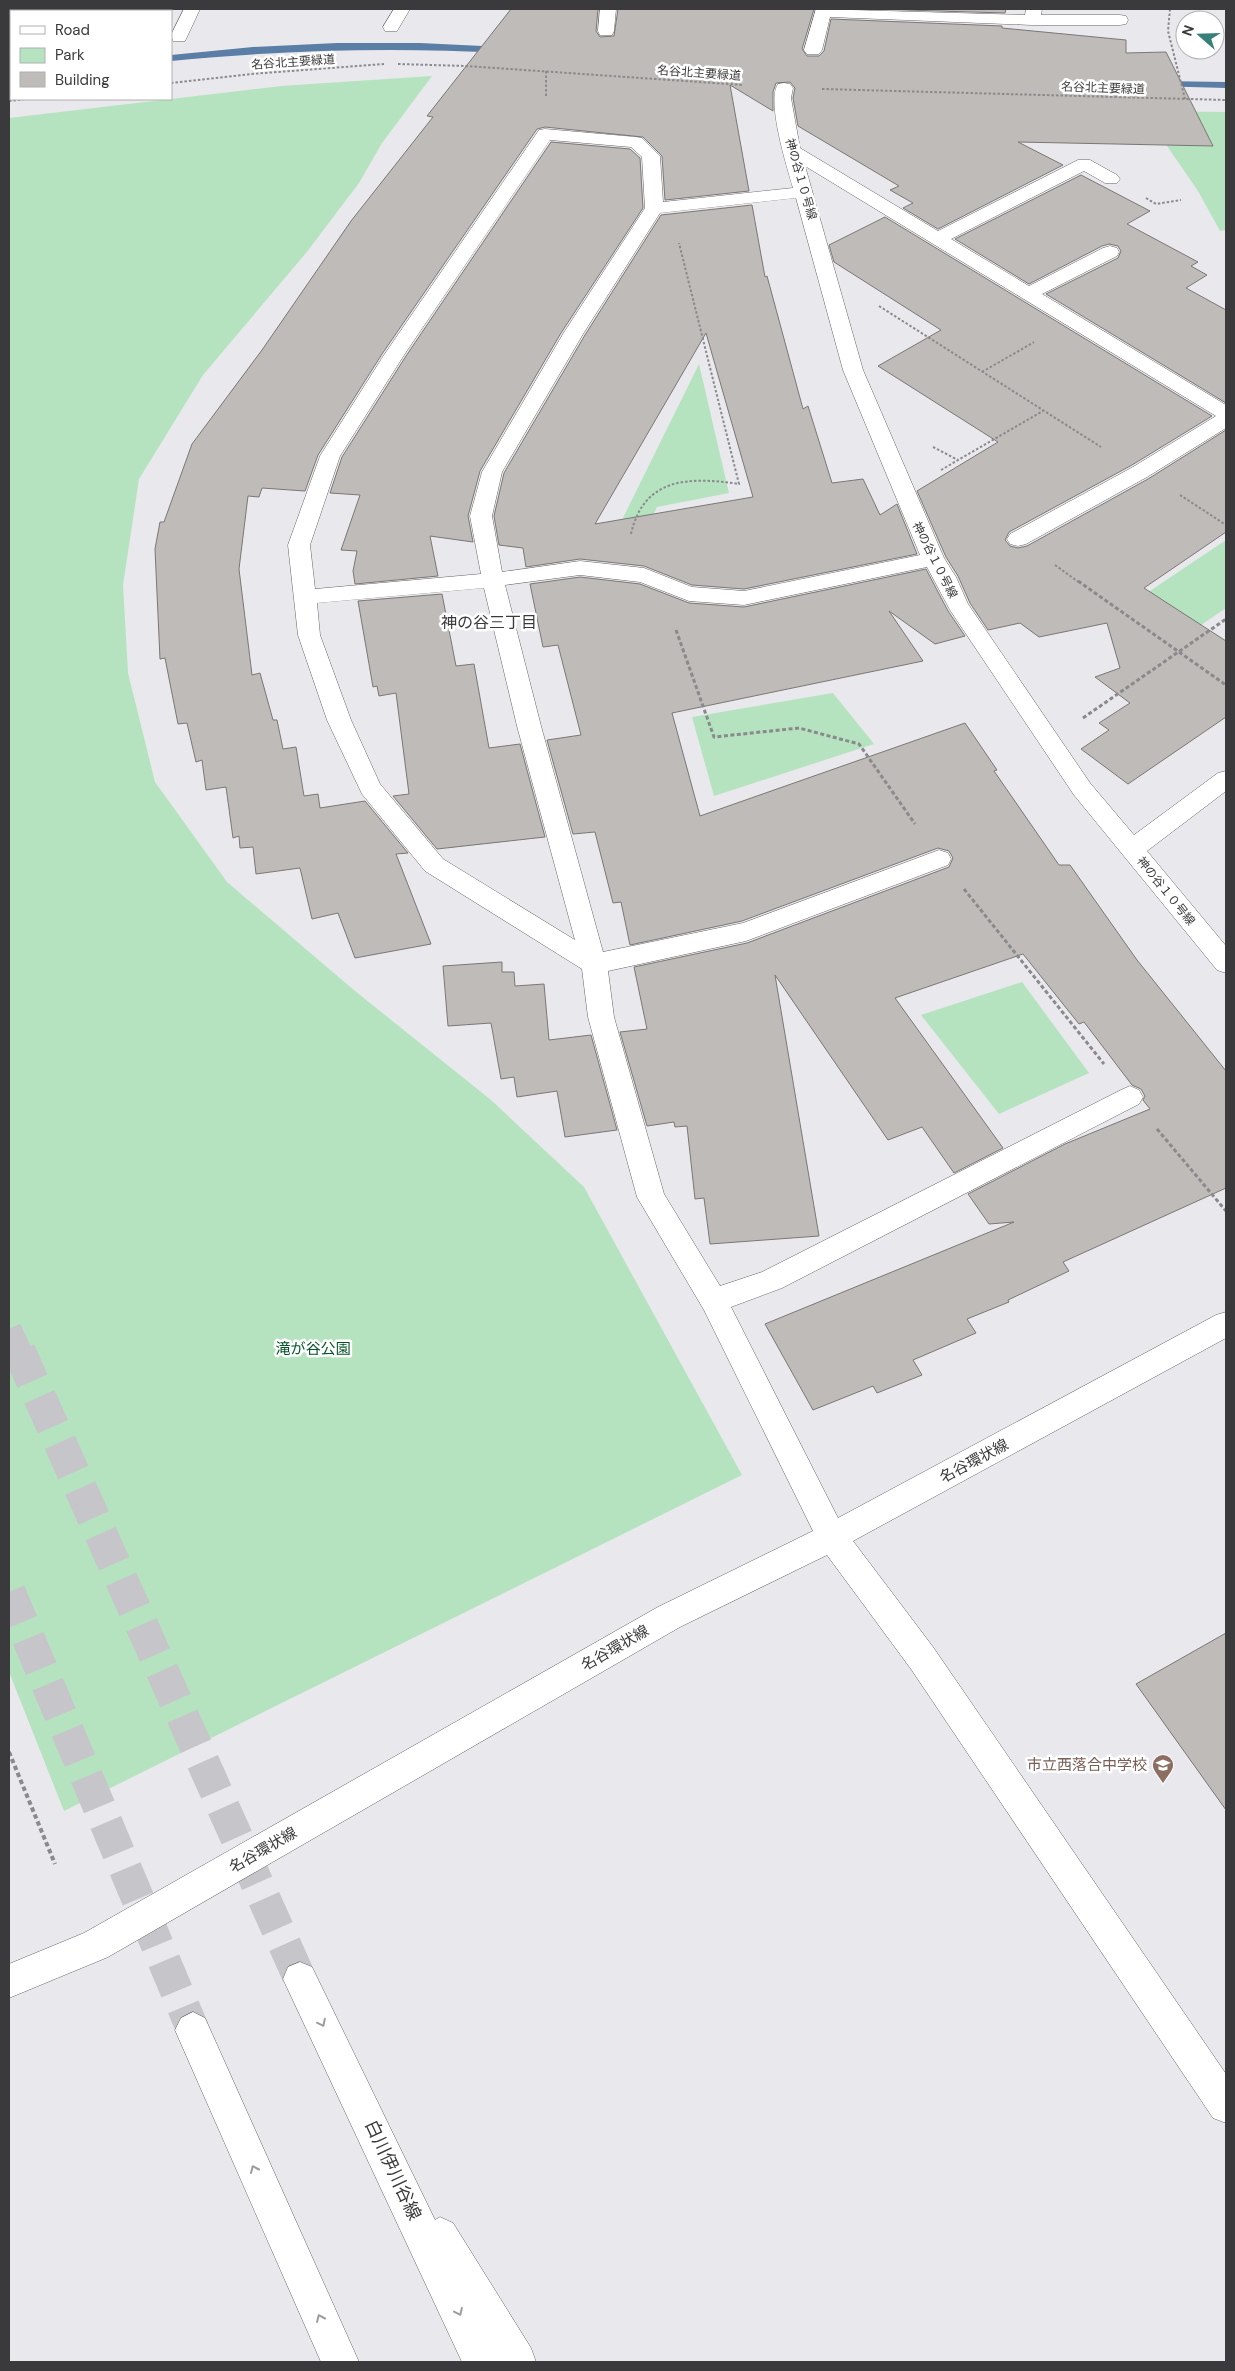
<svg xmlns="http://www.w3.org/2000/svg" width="1235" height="2371" viewBox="0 0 1235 2371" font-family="'DM Sans','Noto Sans JP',sans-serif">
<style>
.green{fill:#b5e3bf}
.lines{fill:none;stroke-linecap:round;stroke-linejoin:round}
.stream{fill:#5a7ea5;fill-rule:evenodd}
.building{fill:#bfbbb8;stroke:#7a7774;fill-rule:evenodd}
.minor-tunnel-far1{stroke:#c6c5c9;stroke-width:25;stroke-dasharray:25 12;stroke-linecap:butt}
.minor-tunnel{stroke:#c6c5c9;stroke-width:33;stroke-dasharray:33 17;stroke-linecap:butt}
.minor-casing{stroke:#656569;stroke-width:1}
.path-far2{stroke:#8a898c;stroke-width:2;stroke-dasharray:2.5 2;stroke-linecap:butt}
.path-far1{stroke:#8a898c;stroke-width:3;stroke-dasharray:4 2.5;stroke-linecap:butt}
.path{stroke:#8a898c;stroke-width:4;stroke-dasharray:4.5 3;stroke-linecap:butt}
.minor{fill:#fff;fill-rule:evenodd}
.oneway{stroke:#9c9c9d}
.labels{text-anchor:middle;stroke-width:5;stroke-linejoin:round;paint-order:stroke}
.far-street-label{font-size:12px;fill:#3a393b;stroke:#fff}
.park-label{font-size:15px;fill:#045528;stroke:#fff}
.street-label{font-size:15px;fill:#3a393b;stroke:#fff}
.education-label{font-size:15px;fill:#785e54;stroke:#fff;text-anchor:end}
.neighbourhood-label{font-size:16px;fill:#3a393b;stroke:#fff}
.near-street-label{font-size:18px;fill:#3a393b;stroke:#fff}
</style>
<rect width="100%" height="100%" fill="#e9e8ed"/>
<!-- green -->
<path class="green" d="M 432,76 L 382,143 L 359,183 L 306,253 L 203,375 L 139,479 L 123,585 L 128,673 L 155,782 L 227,882 L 355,991 L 491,1100 L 584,1187 L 742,1475 L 64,1811 L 9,1672 L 9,118 L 281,86 Z
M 1143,111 L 1226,112 L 1226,230 L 1220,231 L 1198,191 Z
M 699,364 L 729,493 L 657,507 L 649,524 L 617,530 Z
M 1226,540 L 1226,608 L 1176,642 L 1126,607 Z
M 833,693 L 874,744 L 714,796 L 692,717 Z
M 1022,982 L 1089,1073 L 999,1114 L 921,1015 Z"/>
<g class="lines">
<!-- stream -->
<path class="stream" d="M 337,43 L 420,43 L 503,47 L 508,50 L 503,53 C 392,47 282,50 171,61 L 171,55 L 253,47 Z
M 9,71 L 11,71 L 11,77 L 9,77 Z
M 1158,81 L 1226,82 L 1226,88 L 1154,86 L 1152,84 Z"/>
</g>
<!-- building -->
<path class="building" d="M 511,9 L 598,9 L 596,31 L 600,37 L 614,36 L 618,9 L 814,9 L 802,49 L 807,56 L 819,56 L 824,51 L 831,19 L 1002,26 L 1002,28 L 1126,40 L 1126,53 L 1166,52 L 1213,146 L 1018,142 L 1063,165 L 938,229 L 903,208 L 913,203 L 890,190 L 899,186 L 798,126 L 793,98 L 795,88 L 790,82 L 776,83 L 773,92 L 773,111 L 730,85 L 749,191 L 665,200 L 662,156 L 643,137 L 545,127 L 537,129 L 382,354 L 318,455 L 305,491 L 262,488 L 259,497 L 248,496 L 239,569 L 252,675 L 260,673 L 273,720 L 277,720 L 283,749 L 296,747 L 304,796 L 318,794 L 320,808 L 365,801 L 408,853 L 396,854 L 431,944 L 355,958 L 338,913 L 312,919 L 300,868 L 256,874 L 253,847 L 240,848 L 239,836 L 233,838 L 226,787 L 206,790 L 202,760 L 196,762 L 187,723 L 178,724 L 165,658 L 160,659 L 155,549 L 160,522 L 164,522 L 192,444 L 262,350 L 351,221 L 433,117 L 427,116 Z
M 873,9 L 1006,9 L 1005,13 Z
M 551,142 L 630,149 L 640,158 L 643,208 L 561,333 L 480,471 L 468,516 L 473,542 L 430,536 L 438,576 L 355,584 L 353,571 L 357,551 L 341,550 L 360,495 L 330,493 L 342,457 L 406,356 Z
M 1081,175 L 1150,211 L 1127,224 L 1198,262 L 1191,266 L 1207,275 L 1186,288 L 1226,310 L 1226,403 L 1046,294 L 1118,258 L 1121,251 L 1118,246 L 1109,244 L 1102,246 L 1029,284 L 955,239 Z
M 752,205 L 765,277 L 767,276 L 803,409 L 808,406 L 832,483 L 863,479 L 880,515 L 897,504 L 917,554 L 744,589 L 692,585 L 644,566 L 580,559 L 526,567 L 523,548 L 499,545 L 494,516 L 504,473 L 585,335 L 661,215 ZM 706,333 L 753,497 L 595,524 Z
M 885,217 L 1212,416 L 1132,465 L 1009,532 L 1005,540 L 1010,546 L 1018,548 L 1027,546 L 1148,479 L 1226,430 L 1226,532 L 1144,588 L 1226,641 L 1226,717 L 1128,784 L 1081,749 L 1109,730 L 1099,723 L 1130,703 L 1095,677 L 1120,668 L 1107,623 L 1039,637 L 1020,623 L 988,630 L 970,603 L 958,576 L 946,557 L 917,491 L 998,442 L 878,366 L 941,330 L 834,262 L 829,245 Z
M 926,569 L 948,611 L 965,636 L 935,644 L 889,611 L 923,661 L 672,713 L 700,816 L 965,723 L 997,770 L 994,771 L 1059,865 L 1070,865 L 1137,960 L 1226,1071 L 1226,1188 L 1063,1262 L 1069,1271 L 1008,1300 L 1009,1302 L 967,1319 L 976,1333 L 913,1360 L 922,1375 L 877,1393 L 873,1386 L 813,1410 L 765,1324 L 1014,1222 L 989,1224 L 968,1194 L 1065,1144 L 1150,1109 L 1143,1100 L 1145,1096 L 1141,1089 L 1132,1085 L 1084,1022 L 1079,1024 L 1023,954 L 895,998 L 1003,1148 L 954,1173 L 922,1127 L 888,1140 L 775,975 L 819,1236 L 710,1244 L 704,1198 L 695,1199 L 687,1126 L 675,1127 L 674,1122 L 647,1126 L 620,1032 L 647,1029 L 634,967 L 747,943 L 949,867 L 953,858 L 949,851 L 938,848 L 742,921 L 630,945 L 621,902 L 613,903 L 595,832 L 573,834 L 547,740 L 581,735 L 558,645 L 543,647 L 530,584 L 580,577 L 640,584 L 689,603 L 744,607 Z
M 442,594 L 456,666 L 474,664 L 489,748 L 520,744 L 545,837 L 437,849 L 393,796 L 409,794 L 396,693 L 379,696 L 377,686 L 373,687 L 358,601 Z
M 502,962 L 502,972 L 514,972 L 515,986 L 544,984 L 549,1040 L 591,1035 L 617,1130 L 565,1137 L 557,1091 L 517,1097 L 514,1077 L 501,1079 L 491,1023 L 448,1026 L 443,966 Z
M 1226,1633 L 1226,1810 L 1136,1684 Z"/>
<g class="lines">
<!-- minor-tunnel-far1 -->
<path class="minor-tunnel-far1" d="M 9,1329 L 20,1353"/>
<!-- minor-tunnel -->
<path class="minor-tunnel" d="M 19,1351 L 300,1979
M 9,1592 L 193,2030"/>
<!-- minor casing -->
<g class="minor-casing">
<path id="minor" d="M 184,9 L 200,9 L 187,37 L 185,41 L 173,41 L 171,35 Z
M 394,9 L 410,9 L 397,31 L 385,31 L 383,27 Z
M 600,9 L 616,9 L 614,31 L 612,35 L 600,35 L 598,31 Z
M 816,9 L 1025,15 L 1026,9 L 1042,9 L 1041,15 L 1120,15 L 1126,16 L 1128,20 L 1126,24 L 1120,25 L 1032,25 L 830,17 L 822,50 L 819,54 L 807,54 L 804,50 Z
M 784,83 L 790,84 L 793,88 L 791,98 L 800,148 L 938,231 L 1078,160 L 1090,160 L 1117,175 L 1120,179 L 1117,183 L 1105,183 L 1084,171 L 951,239 L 1029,286 L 1103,248 L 1110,246 L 1117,248 L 1119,252 L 1117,256 L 1042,294 L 1226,405 L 1226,428 L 1147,477 L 1026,544 L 1018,546 L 1010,544 L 1007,539 L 1010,534 L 1133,467 L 1216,416 L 805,166 L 863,370 L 944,558 L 956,577 L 968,604 L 1090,783 L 1134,835 L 1218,773 L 1226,771 L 1226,791 L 1147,851 L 1226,946 L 1226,973 L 1217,970 L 1074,795 L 950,610 L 927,567 L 744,605 L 689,601 L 640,582 L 580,575 L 505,585 L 541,726 L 603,952 L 743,923 L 939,850 L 948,853 L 951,859 L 948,865 L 746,941 L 608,971 L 614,1017 L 664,1194 L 720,1286 L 762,1272 L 1121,1090 L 1130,1086 L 1139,1090 L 1143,1097 L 1139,1104 L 782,1288 L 731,1307 L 838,1518 L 1216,1315 L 1226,1312 L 1226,1338 L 853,1541 L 933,1647 L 1226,2074 L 1226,2123 L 1213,2118 L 911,1669 L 827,1555 L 680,1627 L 108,1957 L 9,1998 L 9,1964 L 84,1933 L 658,1607 L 813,1531 L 704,1310 L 637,1197 L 588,1017 L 582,969 L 425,871 L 362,794 L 327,720 L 298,635 L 288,545 L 320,456 L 384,355 L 539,130 L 545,129 L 636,137 L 642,138 L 660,156 L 663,202 L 793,188 C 787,167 766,101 778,84 ZM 550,140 L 631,147 L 642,157 L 645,208 L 563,334 L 482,472 L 470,516 L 481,574 L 315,589 L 310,545 L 340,456 L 404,355 ZM 796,198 L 843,370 L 920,555 L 744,591 L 692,587 L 644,568 L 580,561 L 502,572 L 492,516 L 502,472 L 583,334 L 660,213 ZM 484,588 L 517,726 L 575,940 L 443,859 L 380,784 L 351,720 L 320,635 L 317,603 Z
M 300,1962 L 312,1967 L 435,2220 L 440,2217 L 453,2223 L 531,2348 L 536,2362 L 462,2362 L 283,1979 L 288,1967 Z
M 193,2012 L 205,2018 L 359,2362 L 321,2362 L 175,2030 L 181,2018 Z"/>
</g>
<!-- path-far2 -->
<path class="path-far2" d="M 1170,9 L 1168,31 L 1185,99
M 398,64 L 466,66 L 743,85
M 546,71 L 546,98
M 171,83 L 251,74 L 384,64
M 822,89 L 1226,100
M 9,101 L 26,99
M 1146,198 L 1156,204 L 1181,200
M 879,306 L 1101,447
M 982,372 L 1034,342
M 933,447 L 958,460
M 941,470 L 1043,411
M 1180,495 L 1226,525
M 631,534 C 644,476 691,477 739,484 L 679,243
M 1055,565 L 1080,583"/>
<!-- path-far1 -->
<path class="path-far1" d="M 1078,581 L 1226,685
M 676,630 L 714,737 L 799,728 L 859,744 L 915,824
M 1083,718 L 1226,619
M 964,889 L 1104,1064
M 1157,1129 L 1226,1211"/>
<!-- path -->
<path class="path" d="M 9,1752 L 55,1864"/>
<!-- minor -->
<use href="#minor" class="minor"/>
</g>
<!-- one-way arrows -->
<defs><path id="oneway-chevron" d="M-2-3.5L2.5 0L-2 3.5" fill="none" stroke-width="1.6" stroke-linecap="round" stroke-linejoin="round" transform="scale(1.25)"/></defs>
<g class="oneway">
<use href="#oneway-chevron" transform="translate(322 2023) rotate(64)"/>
<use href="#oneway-chevron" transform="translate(254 2169) rotate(-114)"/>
<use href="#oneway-chevron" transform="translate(459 2312) rotate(65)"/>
<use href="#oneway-chevron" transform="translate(320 2318) rotate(-114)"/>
</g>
<!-- icons -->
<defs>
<g id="school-pin" transform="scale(1.125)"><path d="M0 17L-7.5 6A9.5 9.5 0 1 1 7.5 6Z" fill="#8d6e63" stroke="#fff"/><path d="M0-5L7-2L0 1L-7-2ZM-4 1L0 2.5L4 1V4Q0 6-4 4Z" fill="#fff"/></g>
</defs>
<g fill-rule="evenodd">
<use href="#school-pin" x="1163" y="1765"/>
</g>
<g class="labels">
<!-- far-street labels -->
<g class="far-street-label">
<text transform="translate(293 62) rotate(-4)" y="4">名谷北主要緑道</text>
<text transform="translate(699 73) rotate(4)" y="4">名谷北主要緑道</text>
<text transform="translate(1103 88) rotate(2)" y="4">名谷北主要緑道</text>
<text transform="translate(801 179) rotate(74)" y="4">神の谷１０号線</text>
<text transform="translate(935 560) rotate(63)" y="4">神の谷１０号線</text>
<text transform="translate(1166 891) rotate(51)" y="4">神の谷１０号線</text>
</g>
<!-- park labels -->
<g class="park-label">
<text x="313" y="1354">滝が谷公園</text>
</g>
<!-- street labels -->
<g class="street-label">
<text transform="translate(974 1461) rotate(-28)" y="5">名谷環状線</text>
<text transform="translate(615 1648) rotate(-30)" y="5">名谷環状線</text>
<text transform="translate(263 1850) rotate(-30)" y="5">名谷環状線</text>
</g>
<!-- education labels -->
<g class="education-label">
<text x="1147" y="1770">市立西落合中学校</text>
</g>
<!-- neighbourhood labels -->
<g class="neighbourhood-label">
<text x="489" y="628">神の谷三丁目</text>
</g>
<!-- near-street labels -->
<g class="near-street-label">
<text transform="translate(393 2170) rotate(65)" y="6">白川伊川谷線</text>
</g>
</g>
<!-- border -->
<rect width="1235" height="2371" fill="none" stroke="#3a393b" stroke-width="20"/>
<!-- legend -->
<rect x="10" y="10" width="162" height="90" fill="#ffffff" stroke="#b0b0b1"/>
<rect x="20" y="26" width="25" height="8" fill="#ffffff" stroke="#b0b0b1"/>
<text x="55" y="35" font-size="15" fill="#3a393b">Road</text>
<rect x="20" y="48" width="25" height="15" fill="#b5e3bf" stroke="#b0b0b1"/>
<text x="55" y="60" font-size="15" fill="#3a393b">Park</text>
<rect x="20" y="72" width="25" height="15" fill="#bfbbb8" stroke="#b0b0b1"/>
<text x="55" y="85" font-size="15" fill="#3a393b">Building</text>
<!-- north arrow -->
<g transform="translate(1200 35) rotate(290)"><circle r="24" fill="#ffffff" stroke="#b0b0b1"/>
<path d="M0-4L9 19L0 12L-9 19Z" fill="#377f79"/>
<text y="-8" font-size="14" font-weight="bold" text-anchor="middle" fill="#3a393b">N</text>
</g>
</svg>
